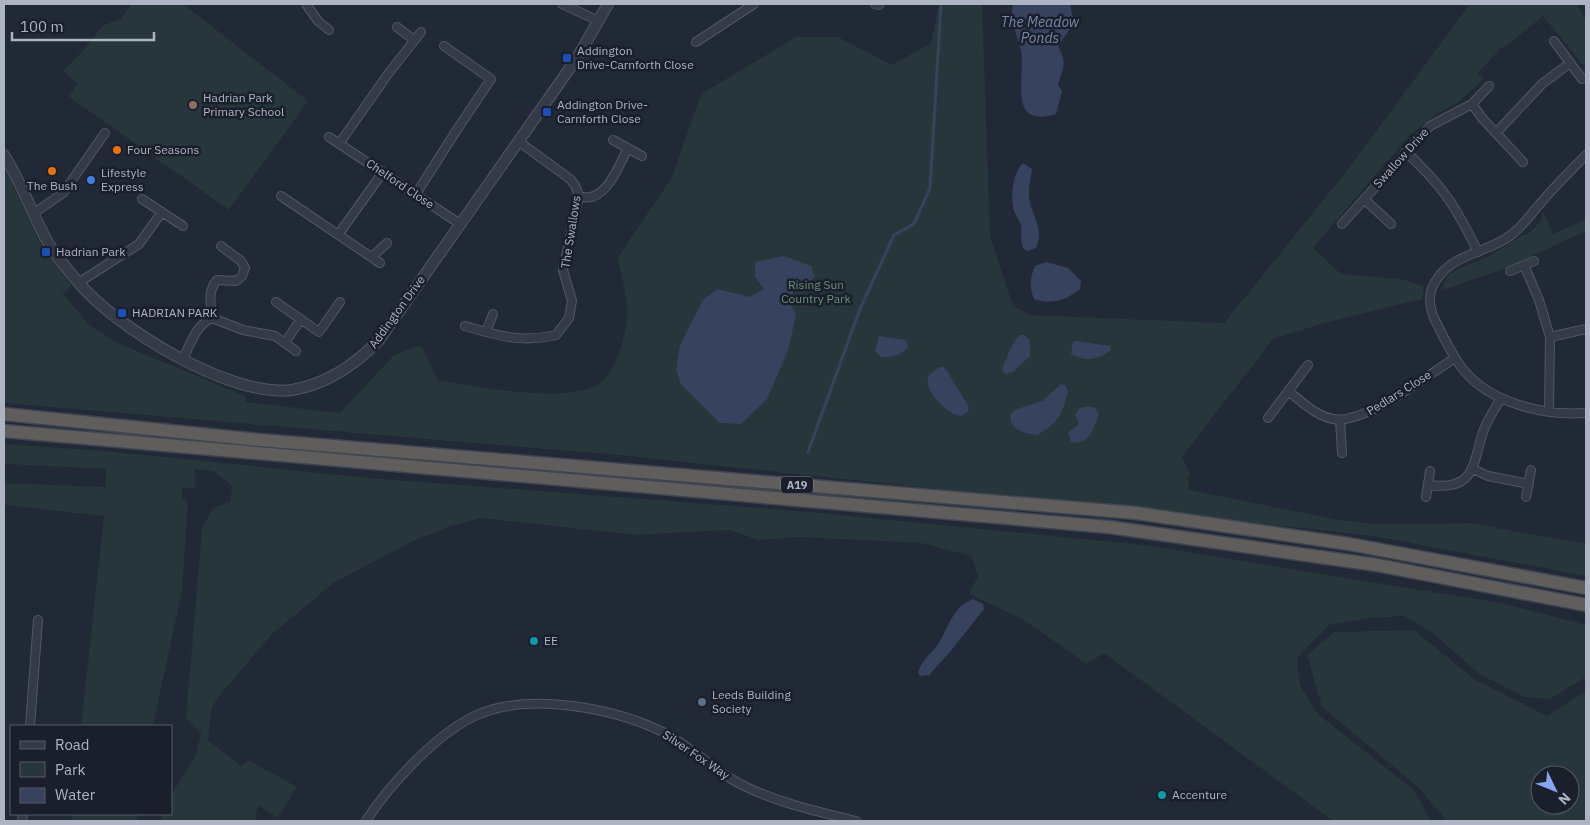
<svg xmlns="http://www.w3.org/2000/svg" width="1590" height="825" viewBox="0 0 1590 825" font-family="'IBM Plex Sans',sans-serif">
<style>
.green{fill:#26363a;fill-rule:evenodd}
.water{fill:#37435e}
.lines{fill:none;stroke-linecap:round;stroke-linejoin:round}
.stream{stroke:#37435e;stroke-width:3}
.minor-casing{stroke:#525764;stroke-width:10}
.tertiary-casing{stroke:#525764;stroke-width:12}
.trunk-casing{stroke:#3f4451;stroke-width:15}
.minor{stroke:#343a46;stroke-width:8}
.tertiary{stroke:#343a46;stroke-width:10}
.trunk{stroke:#5f5e5c;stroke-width:12}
.transit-dot{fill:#1a4fb4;stroke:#1a1f2b;stroke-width:2}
.education-dot{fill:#8d6e63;stroke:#1a1f2b;stroke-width:2}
.food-dot{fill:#e8710a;stroke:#1a1f2b;stroke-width:2}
.shop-dot{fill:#3f7fe0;stroke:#1a1f2b;stroke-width:2}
.culture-dot{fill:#0f9aa8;stroke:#1a1f2b;stroke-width:2}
.service-dot{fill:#5c6f8a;stroke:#1a1f2b;stroke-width:2}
.labels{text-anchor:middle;stroke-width:5;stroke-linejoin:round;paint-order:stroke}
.shield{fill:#1a1f2b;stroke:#828795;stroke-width:1}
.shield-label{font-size:11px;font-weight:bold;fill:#aeb4c3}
.poi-label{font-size:12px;fill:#aeb4c3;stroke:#1a1f2b;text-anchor:start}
.street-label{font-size:12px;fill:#aeb4c3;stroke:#1a1f2b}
.park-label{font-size:12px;fill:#679276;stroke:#1a1f2b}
.water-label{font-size:14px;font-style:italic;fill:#7888aa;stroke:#1a1f2b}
</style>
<rect width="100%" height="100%" fill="#212836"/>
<!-- green -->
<path class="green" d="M 132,4 L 183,4 L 308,101 L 229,210 L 68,96 L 78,84 L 63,71 L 89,44 L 102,26 L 120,19 Z
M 939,4 L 982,4 L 990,236 L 1013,306 L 1031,315 L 1224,323 L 1345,173 L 1470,4 L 1576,4 L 1586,19 L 1586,69 L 1543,16 L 1508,45 L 1501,48 L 1478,73 L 1484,79 L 1457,103 L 1436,114 L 1409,136 L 1313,248 L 1341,274 L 1402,279 L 1424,287 L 1422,299 L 1324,323 L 1273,339 L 1182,457 L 1190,473 L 1188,478 L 1189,490 L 1339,520 L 1375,524 L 1470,523 L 1586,544 L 1586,576 L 1373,536 L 1173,514 L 617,455 L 4,403 L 4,167 L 42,247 L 71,285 L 67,292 L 62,292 L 87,323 L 115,342 L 245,396 L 246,402 L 340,413 L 394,355 L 421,345 L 438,380 C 473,386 571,405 600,383 C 617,369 628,331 627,310 C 626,292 621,274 618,257 L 672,177 L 701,94 L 796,37 L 838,37 L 892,65 L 931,43 Z
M 1543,211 L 1553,234 L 1586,219 L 1586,231 L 1506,268 L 1440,291 L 1447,276 L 1452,272 L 1491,255 L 1521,236 L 1528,234 L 1541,221 Z
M 4,444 L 106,451 L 370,478 L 812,512 L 1144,545 L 1501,603 L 1586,625 L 1586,677 L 1550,699 L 1524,697 L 1479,674 L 1433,633 L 1404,616 L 1372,618 L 1329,625 L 1297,658 L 1300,685 L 1318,714 L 1414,790 L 1431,821 L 1333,821 L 1104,653 L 1087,664 L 1022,619 L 969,594 L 978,576 L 971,556 L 921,543 L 798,537 L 758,540 L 730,530 L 637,535 L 481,518 L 448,527 L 413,541 L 335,582 L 272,634 L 220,695 L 212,707 L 208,740 L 241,766 L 248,760 L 297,787 L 278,818 L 258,805 L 255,821 L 160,821 L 162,814 L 171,814 L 171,795 L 196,755 L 201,733 L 186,718 L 202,528 L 213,508 L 230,502 L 232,486 L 214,471 L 195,469 L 195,489 L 182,487 L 182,497 L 188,501 L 182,591 L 153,726 L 81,726 L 104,516 L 4,505 L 4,483 L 106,487 L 106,469 L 4,464 Z
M 1414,630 L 1474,679 L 1547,716 L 1586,691 L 1586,821 L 1447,821 L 1418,787 L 1322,707 L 1307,655 L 1334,632 ZM 1540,775 L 1570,775 L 1570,805 L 1540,805 Z
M 72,814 L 138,814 L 136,821 L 72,821 Z"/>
<!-- water -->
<path class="water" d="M 1013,4 L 1070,4 L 1074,23 L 1058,46 C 1068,65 1063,66 1058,85 L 1062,91 L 1056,114 C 1006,129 1026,77 1021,50 C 1017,34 1009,20 1013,4 Z
M 1023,163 L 1032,169 C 1031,177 1028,189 1029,197 C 1031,215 1045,229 1036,248 L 1027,251 L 1023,248 C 1020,240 1022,233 1021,225 C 1019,219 1014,214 1013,207 C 1011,194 1013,172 1023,163 Z
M 784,256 L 811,266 L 815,277 L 807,283 L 794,288 L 790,303 L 796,314 L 788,351 L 767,399 L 741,424 L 720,423 L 681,384 L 676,370 L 680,345 L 703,300 L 717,289 L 750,297 L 764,289 L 755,277 L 755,262 Z
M 1046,262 L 1068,268 L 1081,281 L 1080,289 C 1067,300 1051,305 1034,299 C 1029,287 1030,278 1035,266 Z
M 1020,335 L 1024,335 L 1030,340 L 1030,356 L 1013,372 L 1005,374 L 1002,369 C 1006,360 1013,340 1020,335 Z
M 879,336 L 906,340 L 908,347 C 902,355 891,358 881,357 L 875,351 Z
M 1076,341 L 1110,346 L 1111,350 C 1098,360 1085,362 1071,354 L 1073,342 Z
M 940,367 L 943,367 L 947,371 L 969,407 L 968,412 L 961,416 C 949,416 924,391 928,378 C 930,373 935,370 940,367 Z
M 1061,384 L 1065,385 L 1068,391 C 1063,413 1058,424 1037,435 C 1023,433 1008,430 1011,413 L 1017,409 L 1042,401 Z
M 1094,407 L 1099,414 C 1094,428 1089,446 1071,442 L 1068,433 L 1079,424 L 1075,415 C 1079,406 1086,406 1094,407 Z
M 973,599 L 983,604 L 984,609 L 950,652 L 929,675 L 920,676 L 918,672 C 922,659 934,652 940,641 C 950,624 953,607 973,599 Z"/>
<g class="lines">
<!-- stream -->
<path class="stream" d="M 808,452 L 860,309 L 894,235 L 914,224 L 930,188 L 941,4"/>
<!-- minor casing -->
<g class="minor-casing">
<path id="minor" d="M 306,4 L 318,21 L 329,30
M 562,4 L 599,21
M 875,4 L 879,5
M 397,27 L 414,40
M 1554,41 L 1582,79
M 696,42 L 754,4
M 1472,104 L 1482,118 L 1523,162
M 1496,133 L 1542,84 L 1570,63
M 329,137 L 460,224
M 613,140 L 642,156
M 339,144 L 388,74 L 421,32
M 1406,152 C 1443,186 1456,207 1478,252
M 1586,155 C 1570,171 1554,187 1539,205 C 1530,215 1522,227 1511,235 C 1488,253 1454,253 1437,279 C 1425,295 1430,312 1439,328 C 1446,342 1453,356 1462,368 C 1489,403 1544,416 1586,413
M 416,194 L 458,128 L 491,79 L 444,46
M 281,196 L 380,263
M 579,196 C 605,206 619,165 628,148
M 142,199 L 183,226
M 1364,199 L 1391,224
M 34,213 L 63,193 L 105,133
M 1342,224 L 1430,126 L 1472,104 L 1489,86
M 338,235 L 383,172
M 372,257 L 387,243
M 1524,265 L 1539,300 L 1550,337 L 1549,410
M 1510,271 L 1534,261
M 78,283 L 139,244 L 162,212
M 276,302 L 319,332 L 340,302
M 212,318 C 211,304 207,292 217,280 L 236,281 L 242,276 L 245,268 L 241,261 L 221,246
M 465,326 C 499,336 521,343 556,335 L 569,318 L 572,301 L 563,270 L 579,196 L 575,185 L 570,179 L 518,141
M 486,332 L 493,314
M 1550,337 L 1586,329
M 286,341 L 301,319
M 183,359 C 191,343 195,326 212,318 L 243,330 L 275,336 L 296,351
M 1288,391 C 1302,402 1316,416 1333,419 C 1364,425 1428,375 1455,358
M 1268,418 L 1308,365
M 1340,420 L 1342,453
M 1473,469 L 1488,476 L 1529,484
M 1428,485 C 1475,491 1472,467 1483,432 C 1487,420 1495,409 1501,398
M 1426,497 L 1430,471
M 1526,497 L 1531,470
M 30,726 L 38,620
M 22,821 L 23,814
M 366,821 C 389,785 438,732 477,715 C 531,691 619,709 669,735 C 695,750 717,773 744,786 C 779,803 819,812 856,821"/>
</g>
<!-- tertiary casing -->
<g class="tertiary-casing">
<path id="tertiary" d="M 4,155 C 21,182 31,211 46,239 C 54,254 67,269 78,282 C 116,328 231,398 292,390 C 327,384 355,365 379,340 L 577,58 L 608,4"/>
</g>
<!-- trunk casing -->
<g class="trunk-casing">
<path id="trunk" d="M 4,414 L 249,439 L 1136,513 L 1349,544 L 1586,588
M 4,431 L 1109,527 L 1377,565 L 1586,605"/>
</g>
<!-- minor -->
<use href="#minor" class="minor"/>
<!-- tertiary -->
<use href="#tertiary" class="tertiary"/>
<!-- trunk -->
<use href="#trunk" class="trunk"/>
</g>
<!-- markers -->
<g class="transit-dot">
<rect x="562" y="53" width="10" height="10" rx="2.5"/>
<rect x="542" y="107" width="10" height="10" rx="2.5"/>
<rect x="41" y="247" width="10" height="10" rx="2.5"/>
<rect x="117" y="308" width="10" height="10" rx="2.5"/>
</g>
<circle class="education-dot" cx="193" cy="105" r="5"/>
<g class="food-dot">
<circle cx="117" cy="150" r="5"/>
<circle cx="52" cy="171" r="5"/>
</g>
<circle class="shop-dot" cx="91" cy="180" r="5"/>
<g class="culture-dot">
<circle cx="534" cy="641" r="5"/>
<circle cx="1162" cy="795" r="5"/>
</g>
<circle class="service-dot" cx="702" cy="702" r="5"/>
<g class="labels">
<!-- shield labels -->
<rect class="shield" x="781" y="476.5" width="32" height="17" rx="4"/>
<g class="shield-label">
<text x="797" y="489">A19</text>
</g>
<!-- poi labels -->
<g class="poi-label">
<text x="577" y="55">Addington<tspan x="577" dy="14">Drive-Carnforth Close</tspan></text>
<text x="203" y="102">Hadrian Park<tspan x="203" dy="14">Primary School</tspan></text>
<text x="557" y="109">Addington Drive-<tspan x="557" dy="14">Carnforth Close</tspan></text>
<text x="127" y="154">Four Seasons</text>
<text x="101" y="177">Lifestyle<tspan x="101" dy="14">Express</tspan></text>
<text x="52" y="190" text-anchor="middle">The Bush</text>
<text x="56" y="256">Hadrian Park</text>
<text x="132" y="317">HADRIAN PARK</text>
<text x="544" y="645">EE</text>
<text x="712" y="699">Leeds Building<tspan x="712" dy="14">Society</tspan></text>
<text x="1172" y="799">Accenture</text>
</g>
<!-- street labels -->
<g class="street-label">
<text transform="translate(1401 158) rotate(-48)" y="4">Swallow Drive</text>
<text transform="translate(400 184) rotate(34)" y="4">Chelford Close</text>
<text transform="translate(571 232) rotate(-81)" y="4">The Swallows</text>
<text transform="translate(397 312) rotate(-54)" y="4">Addington Drive</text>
<text transform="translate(1399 393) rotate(-32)" y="4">Pedlars Close</text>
<text transform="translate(696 755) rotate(34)" y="4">Silver Fox Way</text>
</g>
<!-- park labels -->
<g class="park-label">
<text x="816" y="289">Rising Sun<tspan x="816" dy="14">Country Park</tspan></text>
</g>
<!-- water labels -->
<g class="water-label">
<text x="1040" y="27">The Meadow<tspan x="1040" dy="16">Ponds</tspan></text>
</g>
</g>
<!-- border -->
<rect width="1590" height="825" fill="none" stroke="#aeb4c3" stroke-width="10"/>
<!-- legend -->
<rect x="10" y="725" width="162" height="90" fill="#1a1f2b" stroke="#555b68"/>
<rect x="20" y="741" width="25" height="8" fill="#343a46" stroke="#555b68"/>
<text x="55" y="750" font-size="15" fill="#aeb4c3">Road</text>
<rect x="20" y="762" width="25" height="15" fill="#26363a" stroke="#555b68"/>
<text x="55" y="775" font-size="15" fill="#aeb4c3">Park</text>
<rect x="20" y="788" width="25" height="15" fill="#37435e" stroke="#555b68"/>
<text x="55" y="800" font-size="15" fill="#aeb4c3">Water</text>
<!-- north arrow -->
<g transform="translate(1555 790) rotate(133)"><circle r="24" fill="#1a1f2b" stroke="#555b68"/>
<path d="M0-4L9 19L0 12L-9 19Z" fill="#85a4f2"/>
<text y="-8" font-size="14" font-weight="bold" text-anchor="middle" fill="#aeb4c3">N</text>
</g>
<!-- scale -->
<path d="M12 32v8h142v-8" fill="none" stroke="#aeb4c3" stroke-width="2.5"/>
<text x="20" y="32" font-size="15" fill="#aeb4c3" stroke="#1a1f2b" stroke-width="4" paint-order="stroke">100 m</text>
</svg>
